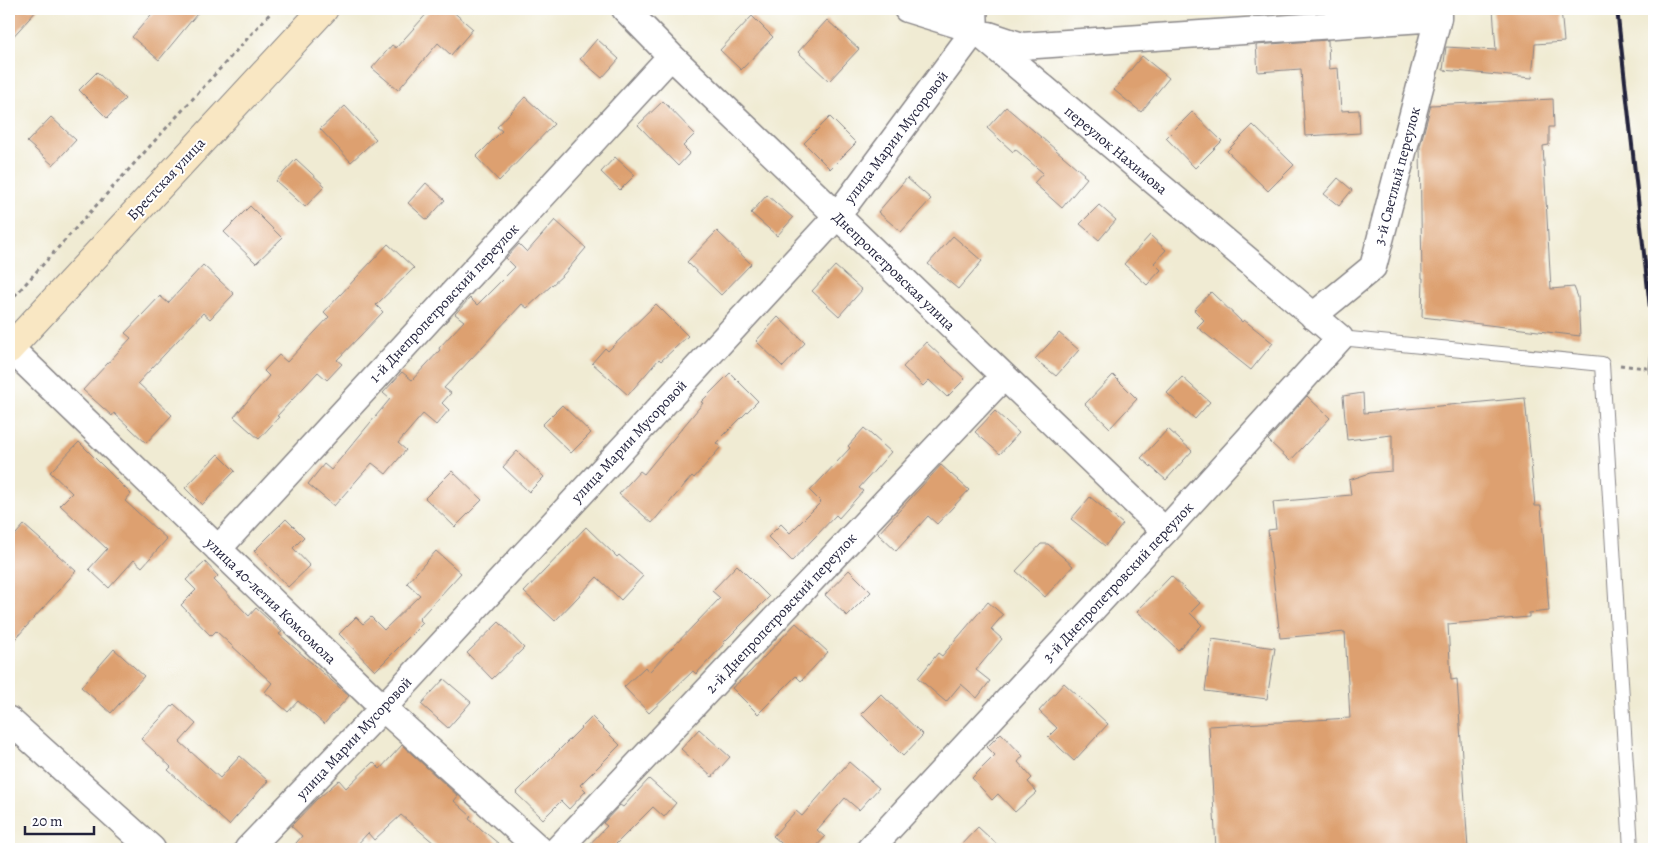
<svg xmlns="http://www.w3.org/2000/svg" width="1663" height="858" viewBox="0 0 1663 858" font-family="Alegreya,serif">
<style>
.building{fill:#dda06f}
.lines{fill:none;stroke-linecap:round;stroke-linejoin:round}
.lane-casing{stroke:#898687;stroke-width:16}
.street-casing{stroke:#898687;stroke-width:29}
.secondary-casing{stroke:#898687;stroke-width:30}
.path{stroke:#898687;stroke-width:3;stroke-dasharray:4 4;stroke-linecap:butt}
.lane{stroke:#fff;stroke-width:14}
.street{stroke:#fff;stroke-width:26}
.secondary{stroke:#f9e7c3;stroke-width:28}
.rail{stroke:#22223b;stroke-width:4}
.labels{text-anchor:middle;stroke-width:4;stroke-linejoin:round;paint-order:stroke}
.street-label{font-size:15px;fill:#22223b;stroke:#fff}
</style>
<rect width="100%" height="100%" fill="#fff"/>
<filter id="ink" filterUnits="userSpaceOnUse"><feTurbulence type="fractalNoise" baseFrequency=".02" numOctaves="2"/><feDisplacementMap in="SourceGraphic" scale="10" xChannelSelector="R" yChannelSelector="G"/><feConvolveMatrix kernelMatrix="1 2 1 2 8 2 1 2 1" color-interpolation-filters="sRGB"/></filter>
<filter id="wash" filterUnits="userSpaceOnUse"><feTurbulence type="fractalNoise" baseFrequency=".0096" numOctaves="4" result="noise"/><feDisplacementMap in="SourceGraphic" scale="20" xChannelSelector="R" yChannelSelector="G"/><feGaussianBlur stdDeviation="1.12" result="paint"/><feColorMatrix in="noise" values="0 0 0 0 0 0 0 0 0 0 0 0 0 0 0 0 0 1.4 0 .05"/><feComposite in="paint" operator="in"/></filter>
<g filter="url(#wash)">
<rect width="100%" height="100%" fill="#f0ebd3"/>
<g id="blocks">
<!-- building -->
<path class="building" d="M 9,9 L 38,9 L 9,41 Z
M 156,9 L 201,9 L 159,60 L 132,37 Z
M 431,9 L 450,9 L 473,29 L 451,55 L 438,43 L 398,90 L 372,68 L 392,45 L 396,48 Z
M 1493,9 L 1561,9 L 1564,42 L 1535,44 L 1532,78 L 1443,70 L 1446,47 L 1496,50 Z
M 752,16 L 773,37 L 741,70 L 720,50 Z
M 827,20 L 859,49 L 829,81 L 798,52 Z
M 597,39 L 619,59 L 602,78 L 580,59 Z
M 1328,40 L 1329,69 L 1338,68 L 1341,111 L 1359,110 L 1360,133 L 1305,136 L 1301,69 L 1258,72 L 1256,45 Z
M 1142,56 L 1169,78 L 1141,112 L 1114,90 Z
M 97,72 L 125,99 L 107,118 L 79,90 Z
M 525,97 L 554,124 L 499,181 L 476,157 L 502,131 L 497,127 Z
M 1553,99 L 1554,127 L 1549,127 L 1549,145 L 1543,146 L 1551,289 L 1574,287 L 1578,297 L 1580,336 L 1422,317 L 1423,278 L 1422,278 L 1420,146 L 1431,105 Z
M 663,101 L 695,134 L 683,146 L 690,153 L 678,166 L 638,125 Z
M 345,106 L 376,139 L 351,162 L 320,129 Z
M 1006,107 L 1084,174 L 1083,175 L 1087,178 L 1062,208 L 1034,183 L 1043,173 L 1015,149 L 1013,152 L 987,128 Z
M 1192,112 L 1222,141 L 1195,168 L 1166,138 Z
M 51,117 L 76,140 L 53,165 L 27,142 Z
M 830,117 L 856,143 L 830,169 L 804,143 Z
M 1253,125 L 1294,165 L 1268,191 L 1227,151 Z
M 615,157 L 635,175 L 620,190 L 601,172 Z
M 296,159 L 325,186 L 305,207 L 276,181 Z
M 907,178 L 931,199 L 901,232 L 878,212 Z
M 1338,178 L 1352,190 L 1339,206 L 1324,194 Z
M 426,183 L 445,200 L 427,220 L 408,203 Z
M 767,195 L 793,218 L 777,236 L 751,213 Z
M 1099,205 L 1116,220 L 1099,240 L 1080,224 Z
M 250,206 L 282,238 L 256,263 L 224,232 Z
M 555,220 L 586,248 L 564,274 L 527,308 L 522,304 L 444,388 L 451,393 L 442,403 L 449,410 L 436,425 L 423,414 L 398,443 L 406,450 L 386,474 L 372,463 L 334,506 L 308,484 L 324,464 L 331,470 L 390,399 L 383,393 L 402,372 L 412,380 L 440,350 L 439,348 L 464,321 L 455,314 L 470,298 L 477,305 L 515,267 L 506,258 L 519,244 L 527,252 Z
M 717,231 L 751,264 L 721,295 L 687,262 Z
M 1150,235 L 1166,250 L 1154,263 L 1161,270 L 1147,285 L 1124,264 Z
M 953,236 L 982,261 L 958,289 L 928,264 Z
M 388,244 L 414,268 L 376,305 L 383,312 L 337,360 L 342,364 L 327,380 L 318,372 L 277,416 L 279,417 L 259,439 L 234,417 L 269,376 L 264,371 L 279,355 L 287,362 L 329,317 L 324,312 Z
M 203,265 L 234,294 L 210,319 L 203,313 L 138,383 L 172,415 L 146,443 L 114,413 L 112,416 L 83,390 L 131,338 L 125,333 L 160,296 L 168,303 Z
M 835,266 L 862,290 L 839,316 L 812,291 Z
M 1211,292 L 1242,322 L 1244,320 L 1273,343 L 1251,370 L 1197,327 L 1204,320 L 1194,310 Z
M 656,304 L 688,336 L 661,361 L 659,359 L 628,395 L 592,363 L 605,348 L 608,351 Z
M 778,317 L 805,343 L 783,367 L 756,341 Z
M 1059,333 L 1079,350 L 1056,376 L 1035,359 Z
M 926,342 L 965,379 L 947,397 L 929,380 L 923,386 L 903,367 Z
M 730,373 L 758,401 L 716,443 L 721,447 L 694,478 L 692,476 L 652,523 L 619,494 L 640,471 L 644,474 L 703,403 L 701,402 Z
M 1113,375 L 1137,399 L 1110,428 L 1085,404 Z
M 1182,377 L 1210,402 L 1195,419 L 1167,393 Z
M 1363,393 L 1364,413 L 1525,398 L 1535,506 L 1541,506 L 1549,611 L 1529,613 L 1529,617 L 1448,624 L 1451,680 L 1457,679 L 1468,849 L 1216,849 L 1209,726 L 1350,718 L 1345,632 L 1280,638 L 1268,530 L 1276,529 L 1273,502 L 1351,495 L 1349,480 L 1370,473 L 1392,471 L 1392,435 L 1347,440 L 1343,396 Z
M 1307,396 L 1330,418 L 1290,461 L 1268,440 Z
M 562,405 L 591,433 L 571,453 L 542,425 Z
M 995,411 L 1019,433 L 1000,454 L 975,432 Z
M 864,428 L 891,452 L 859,488 L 863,491 L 839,518 L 836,515 L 792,561 L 768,537 L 781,524 L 790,533 L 821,502 L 810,491 L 850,448 L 848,446 Z
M 1168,429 L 1192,451 L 1166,480 L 1141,458 Z
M 79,442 L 131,494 L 125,501 L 167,539 L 142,567 L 134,560 L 109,588 L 89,569 L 107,549 L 60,505 L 72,493 L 50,472 Z
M 517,451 L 544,477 L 529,492 L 503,467 Z
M 218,454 L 235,471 L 202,505 L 185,488 Z
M 941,465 L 969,490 L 937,524 L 928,516 L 896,551 L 878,534 Z
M 452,471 L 482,500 L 455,527 L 425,498 Z
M 1090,497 L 1123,524 L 1105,546 L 1071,519 Z
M 286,519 L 304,537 L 293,548 L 310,566 L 288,587 L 254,551 Z
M 24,525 L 76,571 L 9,646 L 9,542 Z
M 586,527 L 617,557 L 619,555 L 643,576 L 621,600 L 597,577 L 555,621 L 524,592 Z
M 1041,544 L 1048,544 L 1073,566 L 1045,597 L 1016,571 Z
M 436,551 L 461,573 L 419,619 L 423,623 L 375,671 L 339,634 L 356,617 L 363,624 L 371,617 L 384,630 L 420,595 L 407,583 Z
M 205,562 L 218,576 L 214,580 L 249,616 L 256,608 L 282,632 L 279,634 L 349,696 L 324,724 L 298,701 L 288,712 L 265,692 L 272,683 L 216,631 L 211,636 L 181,605 L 196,590 L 186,580 Z
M 737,565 L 769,597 L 723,643 L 724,644 L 696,674 L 693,671 L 649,713 L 624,687 L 645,667 L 649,672 L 720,598 L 712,591 Z
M 849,570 L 871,592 L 847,616 L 825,595 Z
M 1171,576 L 1200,603 L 1190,613 L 1202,625 L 1178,650 L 1137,611 Z
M 988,602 L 1003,615 L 991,629 L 1002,639 L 976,670 L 990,681 L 977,698 L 961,684 L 946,702 L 918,678 L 938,653 L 942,656 Z
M 499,622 L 524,648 L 492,679 L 467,653 Z
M 796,623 L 828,652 L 801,681 L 796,676 L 758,714 L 732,688 L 749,673 Z
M 1212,639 L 1275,648 L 1267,699 L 1205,691 Z
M 114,649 L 144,676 L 111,713 L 81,687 Z
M 444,679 L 471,702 L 448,728 L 421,704 Z
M 1064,683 L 1108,724 L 1074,761 L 1048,737 L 1057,728 L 1039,711 Z
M 881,694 L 923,735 L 903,756 L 861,714 Z
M 174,704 L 196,724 L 180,742 L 220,778 L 240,756 L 268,781 L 229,825 L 168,770 L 171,767 L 141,739 Z
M 592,717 L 620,745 L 580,785 L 586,791 L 569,809 L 561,801 L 543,819 L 516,793 Z
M 699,729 L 730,757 L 712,777 L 681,749 Z
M 1001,733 L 1023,756 L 1018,762 L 1032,778 L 1028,782 L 1037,792 L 1015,812 L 998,794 L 992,800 L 972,778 L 995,755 L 987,747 Z
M 402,745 L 458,796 L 454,801 L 471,816 L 469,819 L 505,849 L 441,849 L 401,815 L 374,840 L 368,833 L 353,849 L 291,849 L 302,836 L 291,826 L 318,798 L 319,798 L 339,780 L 346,788 L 373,762 L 380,769 Z
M 849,762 L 879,788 L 859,810 L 845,798 L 817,830 L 825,837 L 814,849 L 788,849 L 773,836 L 796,811 L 802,816 Z
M 649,779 L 676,803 L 664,817 L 653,807 L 611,849 L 585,849 L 607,826 L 603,823 L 620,805 L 623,807 Z
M 978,827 L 1002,849 L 957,849 Z"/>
</g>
</g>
<g filter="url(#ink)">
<use href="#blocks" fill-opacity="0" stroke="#898687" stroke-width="1"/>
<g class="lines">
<!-- lane casing -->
<g class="lane-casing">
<path id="lane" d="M 1340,338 L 1602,364 L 1631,849"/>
</g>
<!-- street casing -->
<g class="street-casing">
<path id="street" d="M 625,9 L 671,56 L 1165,531
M 989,35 L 1022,46 L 1438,18
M 1313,316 L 1373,267 L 1438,18 L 1438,9
M 9,347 L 383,708 L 539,849
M 218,549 L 671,56
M 9,720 L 152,849
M 248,849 L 383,708 L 837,216 L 975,30 L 974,9
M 558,849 L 1004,376
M 870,849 L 1165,531 L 1340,338 L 975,30 L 907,9"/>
</g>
<!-- secondary casing -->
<g class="secondary-casing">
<path id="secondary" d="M 9,349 L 324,9"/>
</g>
<!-- path -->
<path class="path" d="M 9,302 L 274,9
M 1620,365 L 1654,369"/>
<!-- lane -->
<use href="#lane" class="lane"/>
<!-- street -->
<use href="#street" class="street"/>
<!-- secondary -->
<use href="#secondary" class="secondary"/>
<!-- rail -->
<path class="rail" d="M 1617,9 L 1653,335
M 1654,329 L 1651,368 L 1654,421"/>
</g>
</g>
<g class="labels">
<!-- street labels -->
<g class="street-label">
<text transform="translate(896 137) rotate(-53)" y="5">улица Марии Мусоровой</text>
<text transform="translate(1116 150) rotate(40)" y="5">переулок Нахимова</text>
<text transform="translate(1397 176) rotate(-75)" y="5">3-й Светлый переулок</text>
<text transform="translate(166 179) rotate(-47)" y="5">Брестская улица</text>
<text transform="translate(894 271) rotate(44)" y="5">Днепропетровская улица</text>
<text transform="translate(444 303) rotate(-47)" y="5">1-й Днепропетровский переулок</text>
<text transform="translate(629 441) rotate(-47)" y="5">улица Марии Мусоровой</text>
<text transform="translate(1118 582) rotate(-47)" y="5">3-й Днепропетровский переулок</text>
<text transform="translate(271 601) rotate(44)" y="5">улица 40-летия Комсомола</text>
<text transform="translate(781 613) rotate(-47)" y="5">2-й Днепропетровский переулок</text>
<text transform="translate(354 738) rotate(-47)" y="5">улица Марии Мусоровой</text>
</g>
</g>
<!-- margin -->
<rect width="1663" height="858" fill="none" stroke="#fff" stroke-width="30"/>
<!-- scale -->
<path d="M25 826v8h69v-8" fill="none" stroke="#22223b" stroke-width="2.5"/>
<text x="32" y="826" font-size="15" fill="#22223b" stroke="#ffffff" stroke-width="4" paint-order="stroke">20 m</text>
</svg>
